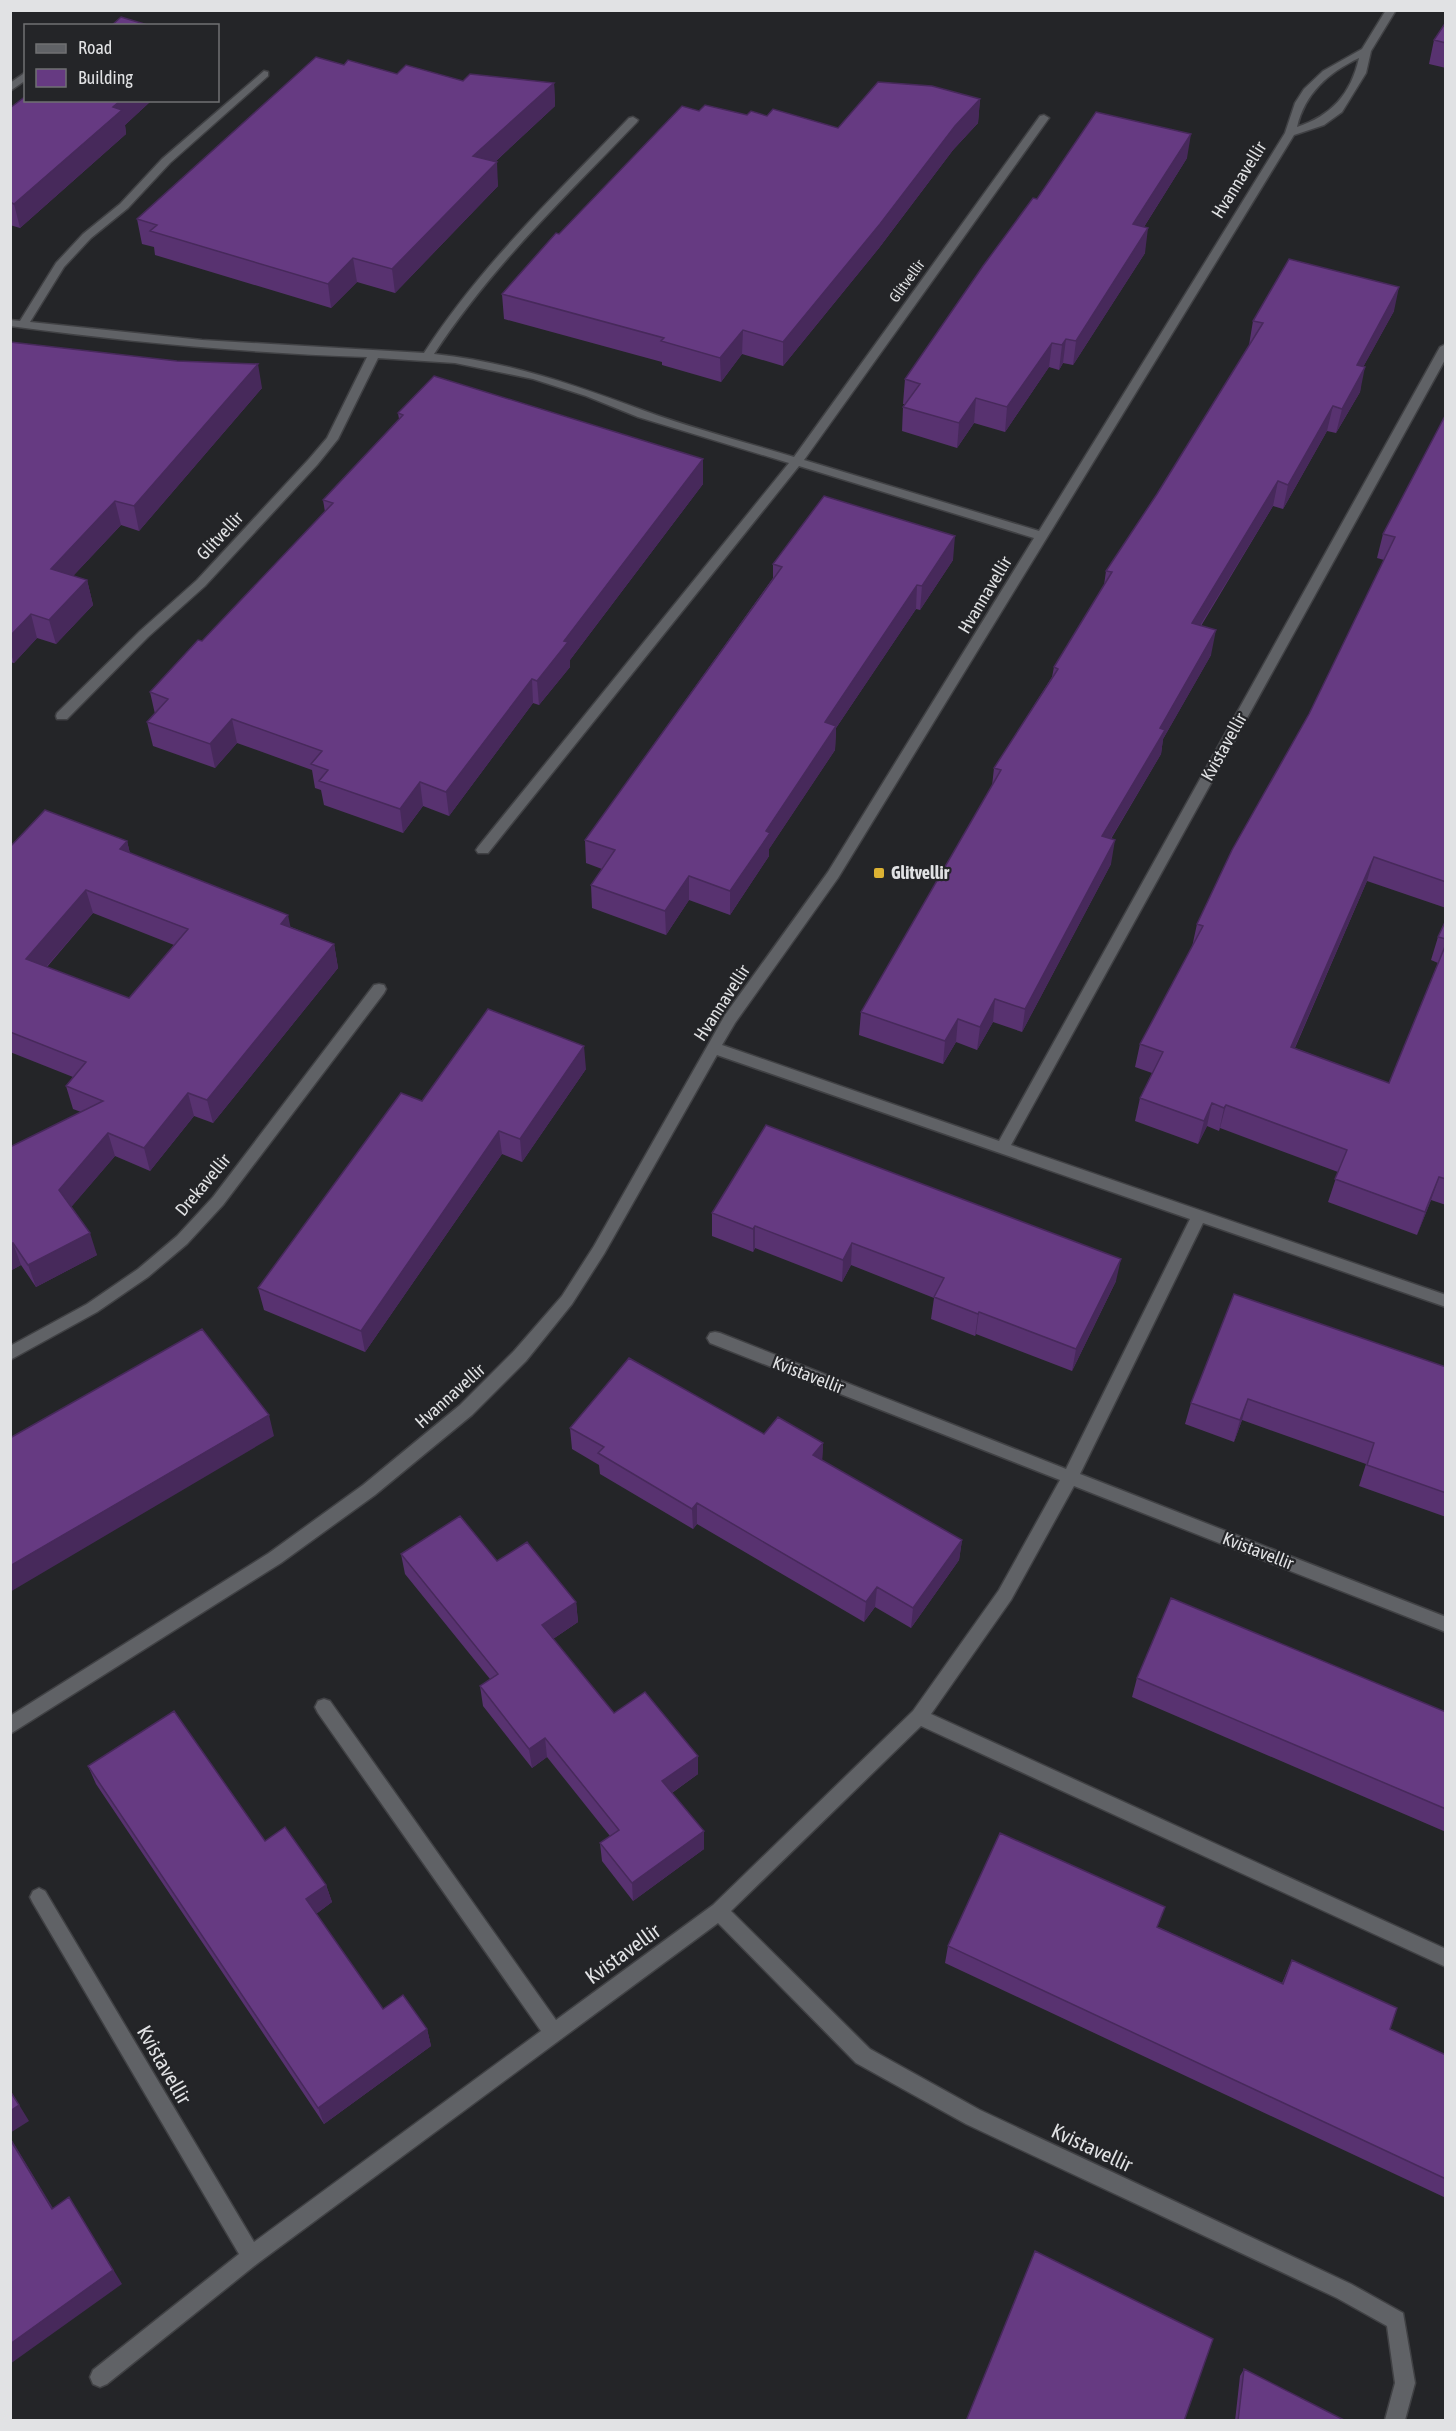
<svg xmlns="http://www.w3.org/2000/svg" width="1456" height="2431" viewBox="0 0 1456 2431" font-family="'Asap Condensed',sans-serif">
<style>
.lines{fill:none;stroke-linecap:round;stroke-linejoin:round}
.minor-casing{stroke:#404144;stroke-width:3}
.minor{fill:#606266;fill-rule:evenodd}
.wall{fill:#583270;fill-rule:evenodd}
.shaded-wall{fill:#47295b}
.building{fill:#663a82;stroke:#47295b;stroke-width:1.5;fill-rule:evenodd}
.poi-dot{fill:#dcb233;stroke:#242528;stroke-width:2}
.labels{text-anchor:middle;stroke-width:4.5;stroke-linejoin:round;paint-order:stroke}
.far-street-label{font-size:15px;fill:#e1e2e4;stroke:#242528}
.street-label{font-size:18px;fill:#e1e2e4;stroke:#242528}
.poi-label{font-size:18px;font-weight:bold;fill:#e1e2e4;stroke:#242528;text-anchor:start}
.near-street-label{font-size:21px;fill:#e1e2e4;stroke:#242528}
</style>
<rect width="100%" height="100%" fill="#242528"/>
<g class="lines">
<!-- minor casing -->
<g class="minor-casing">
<path id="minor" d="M 1386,10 L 1396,10 L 1371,51 L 1366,73 L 1342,112 L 1324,125 L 1294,135 L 838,878 L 735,1023 L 722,1045 L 999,1141 L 1440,347 L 1446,344 L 1446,358 L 1011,1145 L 1446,1295 L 1446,1307 L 1203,1223 L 1080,1474 L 1446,1617 L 1446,1632 L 1074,1486 L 1011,1600 L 931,1714 L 1446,1949 L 1446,1967 L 921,1726 L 731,1911 L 870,2049 L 980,2110 L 1351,2284 L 1403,2313 L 1415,2383 L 1405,2420 L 1385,2420 L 1395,2383 L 1387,2326 L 1337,2298 L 966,2124 L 856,2063 L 718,1923 L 258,2263 L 107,2384 L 100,2387 L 93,2384 L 90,2377 L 93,2370 L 239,2254 L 33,1903 L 30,1897 L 33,1891 L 39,1888 L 45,1891 L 254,2242 L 541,2031 L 318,1713 L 315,1707 L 318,1701 L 324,1699 L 330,1701 L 556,2020 L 713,1905 L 913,1711 L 999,1590 L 1060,1480 L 710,1343 L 707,1338 L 710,1333 L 715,1332 L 720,1333 L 1066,1469 L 1190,1219 L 717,1055 L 604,1254 L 572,1304 L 526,1361 L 472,1415 L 375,1495 L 281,1563 L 10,1734 L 10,1716 L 269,1553 L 363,1485 L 460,1405 L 514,1351 L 562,1296 L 594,1246 L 725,1015 L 828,872 L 1034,538 L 799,466 L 488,853 L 478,853 L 476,850 L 478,847 L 789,463 L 638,417 L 586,396 L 533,379 L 455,363 L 378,358 L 338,439 L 317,465 L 205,586 L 148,637 L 67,719 L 57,719 L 56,716 L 57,713 L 140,631 L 197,580 L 309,459 L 327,438 L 367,357 C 248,353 128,342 10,326 L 10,320 L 20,321 L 56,263 L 83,234 L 120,204 L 162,159 L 264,71 L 268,72 L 268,76 L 170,163 L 128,208 L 91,238 L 64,267 L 30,322 L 202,340 L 424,353 C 481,265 557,193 629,118 L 633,117 L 638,120 L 637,122 C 565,197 491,267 434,354 C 510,362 574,385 645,411 C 694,429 745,442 794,457 L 1040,116 L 1044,115 L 1049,118 L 804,460 L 1039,531 L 1285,133 L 1295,103 L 1304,89 L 1323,71 L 1362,49 ZM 1359,58 C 1351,94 1331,116 1297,127 C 1305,93 1328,73 1359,58 Z
M 26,72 L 26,80 L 10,91 L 10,83 Z
M 379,984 L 384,985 L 386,989 L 384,993 L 223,1205 L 187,1244 L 148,1277 L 97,1312 L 10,1360 L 10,1346 L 87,1304 L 138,1269 L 177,1236 L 213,1197 L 374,985 Z"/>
</g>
<!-- minor -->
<use href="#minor" class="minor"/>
</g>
<!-- wall -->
<path class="wall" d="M 1446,22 L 1446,68 L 1429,64 L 1434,40 Z
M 344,65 L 397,74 L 463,81 L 554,83 L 555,106 L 495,162 L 498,186 L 395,293 L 357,282 L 331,308 L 155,255 L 154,247 L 142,244 L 137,219 Z
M 980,99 L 978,123 L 953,150 L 879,248 L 783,366 L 742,354 L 721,382 L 662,365 L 662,362 L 504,319 L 502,294 L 559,234 L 699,111 L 767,116 L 838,128 Z
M 26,100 L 152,100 L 125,125 L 126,134 L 20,228 L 10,225 L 10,108 Z
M 1187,158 L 1144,227 L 1145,253 L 1073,365 L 1063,363 L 1059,370 L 1049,367 L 1005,432 L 974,423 L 957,448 L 902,431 L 903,407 L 905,404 L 903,404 L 905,379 L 1037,199 Z
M 1394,311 L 1363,367 L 1360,392 L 1336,433 L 1327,431 L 1283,509 L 1273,506 L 1201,626 L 1211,655 L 1163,739 L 1161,754 L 1111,839 L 1111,864 L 1022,1032 L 993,1022 L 977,1050 L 956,1042 L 943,1064 L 859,1035 L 861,1012 L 992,786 L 994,768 L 1052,677 L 1054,667 L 1104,585 L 1106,571 L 1157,494 L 1250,345 L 1249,345 L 1253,321 Z
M 10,342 L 262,388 L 139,531 L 121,525 L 73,576 L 87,580 L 93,605 L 56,644 L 37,638 L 14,663 L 10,662 Z
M 398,413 L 703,459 L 703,484 L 570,660 L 570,667 L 539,705 L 533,703 L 449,816 L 423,806 L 403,833 L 324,805 L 321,790 L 315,788 L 312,770 L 237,743 L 215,768 L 153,746 L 147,722 L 155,714 L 150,692 L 202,641 L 325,512 L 323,500 L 399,419 Z
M 1446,414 L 1446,908 L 1367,881 L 1295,1048 L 1389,1083 L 1438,963 L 1431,960 L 1438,937 L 1446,920 L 1446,1205 L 1431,1200 L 1417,1235 L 1328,1202 L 1338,1172 L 1220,1128 L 1219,1131 L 1207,1126 L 1198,1144 L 1135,1121 L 1140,1098 L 1152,1073 L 1135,1067 L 1140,1044 L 1192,947 L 1197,924 L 1309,714 L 1384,560 L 1377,558 L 1383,534 Z
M 953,560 L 920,610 L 916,609 L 836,728 L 835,750 L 769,849 L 769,856 L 730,915 L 689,900 L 666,935 L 592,908 L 591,885 L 602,869 L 586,863 L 585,840 L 773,578 L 773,564 Z
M 127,841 L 130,854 L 291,927 L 334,944 L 338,968 L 213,1123 L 194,1116 L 150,1171 L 115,1156 L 71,1207 L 97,1255 L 36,1287 L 21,1265 L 10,1271 L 10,1147 L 81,1112 L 73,1109 L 66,1086 L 73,1077 L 10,1052 L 10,847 ZM 93,913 L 174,945 L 129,998 L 47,967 Z
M 586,1069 L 522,1162 L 502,1154 L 365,1352 L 264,1310 L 258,1288 L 422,1101 Z
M 712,1213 L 1116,1281 L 1072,1371 L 976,1334 L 975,1336 L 931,1319 L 934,1298 L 851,1265 L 842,1282 L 755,1248 L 753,1252 L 712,1236 Z
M 1446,1367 L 1446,1517 L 1359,1486 L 1366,1464 L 1242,1420 L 1234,1442 L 1185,1424 L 1191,1403 Z
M 570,1428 L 764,1434 L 823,1443 L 822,1460 L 962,1540 L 959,1560 L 911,1628 L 875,1607 L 864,1622 L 697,1524 L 693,1529 L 600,1474 L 599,1465 L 572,1449 Z
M 401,1554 L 497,1561 L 576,1602 L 578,1622 L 553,1639 L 614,1713 L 698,1756 L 698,1774 L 672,1793 L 704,1849 L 633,1901 L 602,1861 L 600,1843 L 610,1836 L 547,1757 L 532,1768 L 483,1706 L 480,1686 L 490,1679 L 405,1574 Z
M 1137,1678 L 1446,1712 L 1446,1832 L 1132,1697 Z
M 88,1766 L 265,1841 L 326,1885 L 332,1902 L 316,1914 L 383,2009 L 427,2029 L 431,2046 L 324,2124 L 96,1784 Z
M 1158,1927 L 1282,1983 L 1292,1960 L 1390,2029 L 1446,2055 L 1446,2198 L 945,1963 L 948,1946 Z
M 1244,2369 L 1346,2421 L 1235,2421 L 1240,2376 Z"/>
<!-- shaded-wall -->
<path class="shaded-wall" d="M 554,83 L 555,106 L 475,180 L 473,156 Z
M 980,99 L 978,123 L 953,150 L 879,248 L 783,366 L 783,342 L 955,126 Z
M 121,100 L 152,100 L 125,125 L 126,134 L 20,228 L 14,204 Z
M 1191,134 L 1187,158 L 1130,249 L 1133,224 Z
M 497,162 L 498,186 L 395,293 L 392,269 Z
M 1148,228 L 1145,253 L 1073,365 L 1076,341 Z
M 353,258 L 357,282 L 331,308 L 328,284 Z
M 1399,287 L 1394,311 L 1351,389 L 1357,365 Z
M 743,330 L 742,354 L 721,382 L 720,358 Z
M 1066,339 L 1063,363 L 1059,370 L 1062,345 Z
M 1052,343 L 1049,367 L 1005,432 L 1007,407 Z
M 258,364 L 262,388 L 139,531 L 134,506 Z
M 1365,367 L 1360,392 L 1336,433 L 1342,409 Z
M 976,398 L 974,423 L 957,448 L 959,423 Z
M 1333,406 L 1327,431 L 1283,509 L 1288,485 Z
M 703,459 L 703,484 L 570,660 L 570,667 L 539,705 L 537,681 L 564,641 Z
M 1278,481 L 1273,506 L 1187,647 L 1192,623 Z
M 115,501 L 121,525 L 57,593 L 51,569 Z
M 955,536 L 953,560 L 920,610 L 922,586 Z
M 87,580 L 93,605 L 56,644 L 49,620 Z
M 917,585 L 916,609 L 836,728 L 835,750 L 769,849 L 769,856 L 730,915 L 730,891 L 766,831 L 825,722 Z
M 31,614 L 37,638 L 14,663 L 10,651 L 10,636 Z
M 1216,630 L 1211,655 L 1163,739 L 1161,754 L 1098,860 L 1102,836 L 1160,728 Z
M 532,679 L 533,703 L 449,816 L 446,792 Z
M 232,719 L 237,743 L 215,768 L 210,744 Z
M 420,782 L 423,806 L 403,833 L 400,809 Z
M 1115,840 L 1111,864 L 1022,1032 L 1025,1009 Z
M 127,841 L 133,865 L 120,849 Z
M 1374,857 L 1367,881 L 1285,1070 L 1291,1047 Z
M 689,876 L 689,900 L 666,935 L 665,911 Z
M 86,890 L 93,913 L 33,982 L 26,959 Z
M 288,915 L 293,939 L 281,924 Z
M 334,944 L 338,968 L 213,1123 L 207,1100 Z
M 995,999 L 993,1022 L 977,1050 L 980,1027 Z
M 958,1019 L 956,1042 L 943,1064 L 945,1041 Z
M 584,1046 L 586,1069 L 522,1162 L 520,1139 Z
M 188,1093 L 194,1116 L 150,1171 L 144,1148 Z
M 1212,1103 L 1207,1126 L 1198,1144 L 1204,1121 Z
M 1226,1105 L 1220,1128 L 1219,1131 L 1224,1108 Z
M 499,1131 L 502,1154 L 365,1352 L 361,1331 Z
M 108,1133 L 115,1156 L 67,1212 L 59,1190 Z
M 1439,1177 L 1431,1200 L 1417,1235 L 1425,1212 Z
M 755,1226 L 755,1248 L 753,1252 L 753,1229 Z
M 90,1233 L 97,1255 L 36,1287 L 28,1265 Z
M 13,1243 L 21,1265 L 10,1271 L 10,1244 Z
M 852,1243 L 851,1265 L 842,1282 L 843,1260 Z
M 1121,1259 L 1116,1281 L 1072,1371 L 1076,1349 Z
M 979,1312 L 976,1334 L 975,1336 L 978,1314 Z
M 1248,1399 L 1242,1420 L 1234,1442 L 1240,1420 Z
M 269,1415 L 274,1436 L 10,1592 L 10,1566 Z
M 823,1443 L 822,1464 L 813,1455 Z
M 697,1503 L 697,1524 L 693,1529 L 692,1509 Z
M 962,1540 L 959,1560 L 911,1628 L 913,1608 Z
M 877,1587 L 875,1607 L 864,1622 L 866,1602 Z
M 576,1602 L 578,1622 L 544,1645 L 542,1625 Z
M 545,1738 L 547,1757 L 532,1768 L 529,1749 Z
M 698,1756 L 698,1774 L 663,1799 L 662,1781 Z
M 704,1831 L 704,1849 L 633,1901 L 632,1883 Z
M 326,1885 L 332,1902 L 312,1917 L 306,1899 Z
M 427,2029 L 431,2046 L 324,2124 L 318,2108 Z
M 10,2090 L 29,2121 L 10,2133 Z
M 10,2137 L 62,2223 L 52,2209 L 10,2139 Z
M 69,2197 L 122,2284 L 10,2364 L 10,2344 Z"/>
<!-- building -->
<path class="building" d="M 121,17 L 151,26 L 111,26 Z
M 1446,22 L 1446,43 L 1434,40 Z
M 316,57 L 344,65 L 348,60 L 397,74 L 406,65 L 463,81 L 470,74 L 554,83 L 473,156 L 497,162 L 392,269 L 353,258 L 328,284 L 150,231 L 157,225 L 137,219 Z
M 878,82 L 932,86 L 980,99 L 955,126 L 880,224 L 783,342 L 743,330 L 720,358 L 661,341 L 664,338 L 502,294 L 556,233 L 559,234 L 682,106 L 699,111 L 705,105 L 747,115 L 751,111 L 767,116 L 773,109 L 838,128 Z
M 26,96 L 26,100 L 121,100 L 113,107 L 122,110 L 14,204 L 10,202 L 10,108 Z
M 1096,112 L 1191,134 L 1133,224 L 1148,228 L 1076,341 L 1066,339 L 1062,345 L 1052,343 L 1007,407 L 976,398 L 959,423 L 903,407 L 920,384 L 905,379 L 983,266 L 1033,198 L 1037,199 Z
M 1289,259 L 1399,287 L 1357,365 L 1365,367 L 1342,409 L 1333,406 L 1288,485 L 1278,481 L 1192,623 L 1216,630 L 1160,728 L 1165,730 L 1102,836 L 1115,840 L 1025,1009 L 995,999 L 980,1027 L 958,1019 L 945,1041 L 861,1012 L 1001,770 L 994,768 L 1058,669 L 1054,667 L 1112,572 L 1106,571 L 1157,494 L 1263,323 L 1253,321 Z
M 10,342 L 177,361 L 258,364 L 134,506 L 115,501 L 51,569 L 87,580 L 49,620 L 31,614 L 10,636 Z
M 434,376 L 703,459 L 564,641 L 568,642 L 537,681 L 532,679 L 446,792 L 420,782 L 400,809 L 319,781 L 328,770 L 311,764 L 322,751 L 232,719 L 210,744 L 147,722 L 168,699 L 150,692 L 198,640 L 202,641 L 333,503 L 323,500 L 403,415 L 398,413 Z
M 1446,414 L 1446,882 L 1374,857 L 1291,1047 L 1389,1083 L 1446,944 L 1446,1179 L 1439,1177 L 1425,1212 L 1335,1179 L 1347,1150 L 1226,1105 L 1224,1108 L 1212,1103 L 1204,1121 L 1140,1098 L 1163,1052 L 1140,1044 L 1203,926 L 1197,924 L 1232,850 L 1309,714 L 1395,537 L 1383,534 Z
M 824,496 L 955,536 L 922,586 L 917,585 L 825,722 L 836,726 L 766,831 L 770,833 L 730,891 L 689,876 L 665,911 L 591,885 L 615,850 L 585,840 L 782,567 L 773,564 Z
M 45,810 L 127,841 L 120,849 L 288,915 L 281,924 L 334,944 L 207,1100 L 188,1093 L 144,1148 L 108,1133 L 59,1190 L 90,1233 L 28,1265 L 13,1243 L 10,1244 L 10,1147 L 103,1101 L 66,1086 L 86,1062 L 10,1032 L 10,847 ZM 86,890 L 188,929 L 129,998 L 26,959 Z
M 1446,920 L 1446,939 L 1438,937 Z
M 488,1009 L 584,1046 L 520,1139 L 499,1131 L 361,1331 L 258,1288 L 401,1093 L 422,1101 Z
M 766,1125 L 1121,1259 L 1076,1349 L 979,1312 L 978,1314 L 934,1297 L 944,1278 L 852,1243 L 843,1260 L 755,1226 L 753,1229 L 712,1213 Z
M 1234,1294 L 1446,1367 L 1446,1493 L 1367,1465 L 1374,1443 L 1248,1399 L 1240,1420 L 1191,1403 Z
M 202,1329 L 269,1415 L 10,1566 L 10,1438 Z
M 629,1358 L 764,1434 L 778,1417 L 823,1443 L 813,1455 L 962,1540 L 913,1608 L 877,1587 L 866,1602 L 697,1503 L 692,1509 L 598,1453 L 604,1447 L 570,1428 Z
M 460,1516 L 497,1561 L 527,1542 L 576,1602 L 542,1625 L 614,1713 L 645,1692 L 698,1756 L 662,1781 L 704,1831 L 632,1883 L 600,1843 L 619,1830 L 545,1738 L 529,1749 L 480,1686 L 498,1674 L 401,1554 Z
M 1171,1598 L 1446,1712 L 1446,1809 L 1137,1678 Z
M 174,1711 L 265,1841 L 285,1827 L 326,1885 L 306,1899 L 383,2009 L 403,1995 L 427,2029 L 318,2108 L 88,1766 Z
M 1000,1833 L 1165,1907 L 1157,1927 L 1283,1984 L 1292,1960 L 1397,2008 L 1390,2029 L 1446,2055 L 1446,2179 L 948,1946 Z
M 10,2091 L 19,2105 L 10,2111 Z
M 10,2139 L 52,2209 L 69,2197 L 113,2270 L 10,2344 Z
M 1035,2251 L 1213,2339 L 1184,2421 L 966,2421 Z
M 1244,2369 L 1346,2421 L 1238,2421 Z"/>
<!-- markers -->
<rect class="poi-dot" x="873" y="867" width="12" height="12" rx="3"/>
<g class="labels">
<!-- far-street labels -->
<g class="far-street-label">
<text transform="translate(907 281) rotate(-54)" y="5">Glitvellir</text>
</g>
<!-- street labels -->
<g class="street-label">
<text transform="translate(1239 180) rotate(-58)" y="6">Hvannavellir</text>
<text transform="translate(220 536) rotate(-47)" y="6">Glitvellir</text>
<text transform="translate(985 595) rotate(-59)" y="6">Hvannavellir</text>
<text transform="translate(1224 747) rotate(-61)" y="6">Kvistavellir</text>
<text transform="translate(722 1003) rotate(-57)" y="6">Hvannavellir</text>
<text transform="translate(203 1185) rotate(-50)" y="6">Drekavellir</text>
<text transform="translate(808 1375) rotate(21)" y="6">Kvistavellir</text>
<text transform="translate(450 1396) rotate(-42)" y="6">Hvannavellir</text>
<text transform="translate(1258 1551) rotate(21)" y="6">Kvistavellir</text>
</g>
<!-- poi labels -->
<g class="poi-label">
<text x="891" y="879">Glitvellir</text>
</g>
<!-- near-street labels -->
<g class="near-street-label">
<text transform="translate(623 1954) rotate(-36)" y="7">Kvistavellir</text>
<text transform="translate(164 2065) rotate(60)" y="7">Kvistavellir</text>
<text transform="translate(1092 2148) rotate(25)" y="7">Kvistavellir</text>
</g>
</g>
<!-- border -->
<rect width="1456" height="2431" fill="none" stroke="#e1e2e4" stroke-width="24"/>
<!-- legend -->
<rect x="24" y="24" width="195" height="78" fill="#242528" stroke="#707173" stroke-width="1.5"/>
<rect x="36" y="44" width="30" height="9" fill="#606266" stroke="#707173" stroke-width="1.5"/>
<text x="78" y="54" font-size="18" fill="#e1e2e4">Road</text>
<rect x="36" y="69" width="30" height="18" fill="#663a82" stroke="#707173" stroke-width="1.5"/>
<text x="78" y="84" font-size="18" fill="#e1e2e4">Building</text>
</svg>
